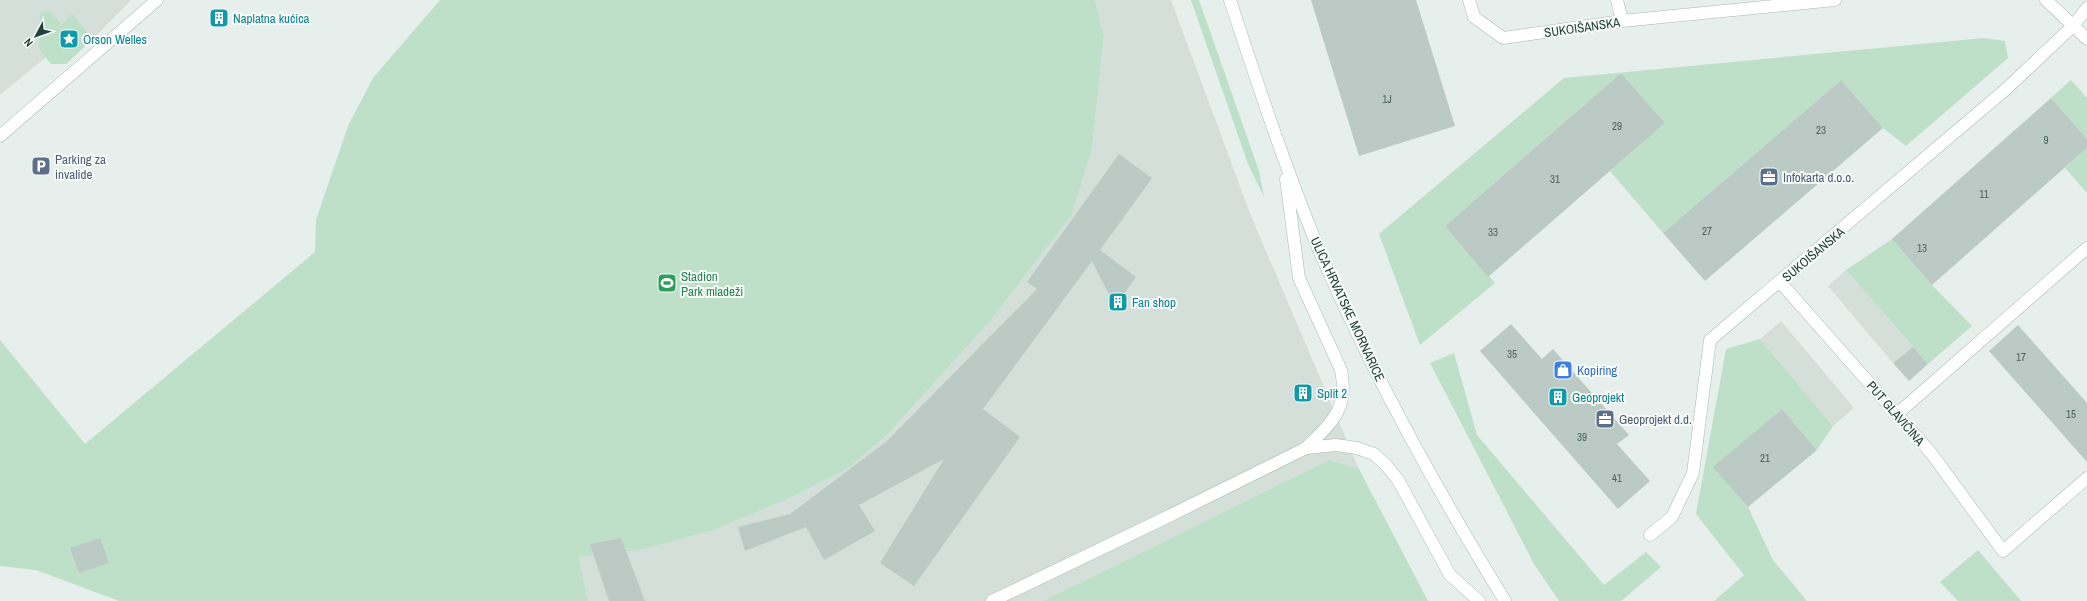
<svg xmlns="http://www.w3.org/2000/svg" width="2087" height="601" viewBox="0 0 2087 601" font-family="'Archivo Narrow',sans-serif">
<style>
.built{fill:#d4dfda}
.green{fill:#bfe0c8}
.building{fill:#bbcac4}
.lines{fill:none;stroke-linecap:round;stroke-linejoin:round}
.street-casing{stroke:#a8b8b2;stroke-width:13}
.secondary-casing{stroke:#a4bbb3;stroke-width:13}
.street{stroke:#fff;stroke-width:12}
.secondary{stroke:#fff;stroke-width:12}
.labels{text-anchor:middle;stroke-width:4;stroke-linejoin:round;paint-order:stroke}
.number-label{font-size:11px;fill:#4a645c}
.culture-label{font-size:13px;fill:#0d838f;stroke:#f7fbf9;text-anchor:start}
.street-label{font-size:13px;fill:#24423a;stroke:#f7fbf9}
.service-label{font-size:13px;fill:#4e5e75;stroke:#f7fbf9;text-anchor:start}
.leisure-label{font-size:13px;fill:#27864d;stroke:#f7fbf9;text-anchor:start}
.shop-label{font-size:13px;fill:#366cbe;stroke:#f7fbf9;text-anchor:start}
</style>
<rect width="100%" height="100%" fill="#e6efeb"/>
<!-- built -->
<path class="built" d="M 0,0 L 131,0 L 93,39 L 72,15 L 62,24 L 49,10 L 39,49 L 46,57 L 0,95 Z
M 1095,0 L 1171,0 L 1251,216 L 1359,469 L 1329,460 L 1043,601 L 588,601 L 579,557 L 640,550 L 714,530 L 790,498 L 849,468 L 889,433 L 991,320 L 1072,215 L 1092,149 L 1104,36 Z
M 1846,270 L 1913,347 L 1893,363 L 1828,286 Z
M 1781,321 L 1854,408 L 1833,426 L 1760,339 Z"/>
<!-- green -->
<path class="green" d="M 440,0 L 1095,0 L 1104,36 L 1092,149 L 1072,215 L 991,320 L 889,433 L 849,468 L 790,498 L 714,530 L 640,550 L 579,557 L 588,601 L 119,601 L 36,570 L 0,566 L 0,340 L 85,444 L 315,252 L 316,220 L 348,126 L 373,78 Z
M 1191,0 L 1199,0 L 1259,171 L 1264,197 L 1248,164 Z
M 49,10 L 62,24 L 72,14 L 93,39 L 66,64 L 51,64 L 39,49 L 40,13 Z
M 1984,38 L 2005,41 L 2008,58 L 1906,146 L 1883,128 L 1841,80 L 1663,233 L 1610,171 L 1665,123 L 1621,73 L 1445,226 L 1495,283 L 1420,345 L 1379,234 L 1564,78 Z
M 2071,80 L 2087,98 L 2087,139 L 2051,98 Z
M 2087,148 L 2087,193 L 2065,168 Z
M 1892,239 L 1932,285 L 1972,326 L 1928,364 L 1846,270 Z
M 1760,339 L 1833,426 L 1817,450 L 1782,409 L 1714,467 L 1748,507 L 1773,560 L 1807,601 L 1714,601 L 1744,575 L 1696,514 L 1726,349 Z
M 1454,353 L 1477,435 L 1604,585 L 1646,552 L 1661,567 L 1621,601 L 1559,601 L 1534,564 L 1430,363 Z
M 1329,460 L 1359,469 L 1428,601 L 1043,601 Z
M 1978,550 L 2021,601 L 1958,601 L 1940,582 Z"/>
<!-- building -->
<path class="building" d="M 1311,0 L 1416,0 L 1455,126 L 1359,156 Z
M 1621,73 L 1665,123 L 1488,277 L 1445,226 Z
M 1841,80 L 1883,128 L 1705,281 L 1663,233 Z
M 2051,98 L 2087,139 L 2087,148 L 1932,285 L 1892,239 Z
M 1119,154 L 1152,178 L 1100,250 L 1136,277 L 1115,306 L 1092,261 L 983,409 L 1020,437 L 914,586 L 880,563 L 944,459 L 859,505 L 875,531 L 824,560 L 806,527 L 745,551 L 738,527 L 790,514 L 887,441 L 1037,289 L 1027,282 Z
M 1511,324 L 1542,359 L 1553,349 L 1629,435 L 1617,444 L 1650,481 L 1618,509 L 1480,351 Z
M 2018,325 L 2087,403 L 2087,462 L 1989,351 Z
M 1913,347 L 1928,364 L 1909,381 L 1893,363 Z
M 1782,409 L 1817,450 L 1748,507 L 1713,467 Z
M 100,538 L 109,563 L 79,573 L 70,548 Z
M 621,538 L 645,601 L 609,601 L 590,544 Z"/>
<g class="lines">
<!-- street casing -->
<g class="street-casing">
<path id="street" d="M 1469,0 L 1474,17 L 1503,38 L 1622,21 L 1835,0
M 1617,0 L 1622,21
M 2046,0 L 2087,39
M 0,136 L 157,0
M 1780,282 L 1931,453 L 2003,551 L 2087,478
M 1897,414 L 2087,248
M 1650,535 L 1672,517 L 1693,473 L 1710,340 L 2005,90 L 2073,26 L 2087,8
M 992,601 L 1165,518 L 1306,448"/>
</g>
<!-- secondary casing -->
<g class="secondary-casing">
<path id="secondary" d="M 1230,0 C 1257,82 1284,164 1317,245 C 1369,368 1435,487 1505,601
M 1286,179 L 1299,278 L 1341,370 C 1349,409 1332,422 1306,448
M 1306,448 L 1336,445 L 1357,448 L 1374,454 L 1386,465 L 1398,480 L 1450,575 L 1479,601"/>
</g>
<!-- street -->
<use href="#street" class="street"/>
<!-- secondary -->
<use href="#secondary" class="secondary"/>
</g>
<!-- icons -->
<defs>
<g id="building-square" transform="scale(1)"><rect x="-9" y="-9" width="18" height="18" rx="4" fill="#0f9aa8" stroke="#f7fbf9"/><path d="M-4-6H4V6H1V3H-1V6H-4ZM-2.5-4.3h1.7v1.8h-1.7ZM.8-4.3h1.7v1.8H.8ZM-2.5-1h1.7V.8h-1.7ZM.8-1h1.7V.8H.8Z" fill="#fff"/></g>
<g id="sight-square" transform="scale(1)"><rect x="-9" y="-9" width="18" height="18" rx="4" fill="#0f9aa8" stroke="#f7fbf9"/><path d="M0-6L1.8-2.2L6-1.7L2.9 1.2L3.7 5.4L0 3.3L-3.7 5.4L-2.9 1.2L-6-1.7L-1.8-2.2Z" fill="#fff"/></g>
<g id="parking-square" transform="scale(1)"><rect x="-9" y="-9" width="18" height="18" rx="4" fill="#5c6f8a" stroke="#f7fbf9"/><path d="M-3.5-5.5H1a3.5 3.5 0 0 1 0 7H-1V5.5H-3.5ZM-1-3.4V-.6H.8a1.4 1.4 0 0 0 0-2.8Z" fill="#fff"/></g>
<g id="office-square" transform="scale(1)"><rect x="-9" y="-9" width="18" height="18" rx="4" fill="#5c6f8a" stroke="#f7fbf9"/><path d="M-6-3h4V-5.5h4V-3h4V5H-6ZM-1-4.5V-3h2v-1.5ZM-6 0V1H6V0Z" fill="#fff"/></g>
<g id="stadium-square" transform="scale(1)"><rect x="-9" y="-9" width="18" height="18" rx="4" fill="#2e9e5b" stroke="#f7fbf9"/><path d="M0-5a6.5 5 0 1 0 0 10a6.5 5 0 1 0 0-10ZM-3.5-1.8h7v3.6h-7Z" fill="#fff"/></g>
<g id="shop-square" transform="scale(1)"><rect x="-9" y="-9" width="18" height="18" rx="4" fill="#3f7fe0" stroke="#f7fbf9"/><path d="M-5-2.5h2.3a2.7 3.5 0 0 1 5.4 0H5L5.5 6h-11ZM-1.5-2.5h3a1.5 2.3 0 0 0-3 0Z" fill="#fff"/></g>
</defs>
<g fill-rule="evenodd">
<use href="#building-square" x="219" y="18"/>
<use href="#sight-square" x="69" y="39"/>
<use href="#parking-square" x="41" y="166"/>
<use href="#office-square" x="1769" y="177"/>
<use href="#stadium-square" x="667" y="283"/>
<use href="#building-square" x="1118" y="302"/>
<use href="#shop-square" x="1563" y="370"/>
<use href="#building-square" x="1303" y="393"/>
<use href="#building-square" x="1558" y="397"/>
<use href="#office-square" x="1605" y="419"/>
</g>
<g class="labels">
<!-- number labels -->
<g class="number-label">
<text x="1387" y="103">1J</text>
<text x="1617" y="130">29</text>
<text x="1821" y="134">23</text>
<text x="2046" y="144">9</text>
<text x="1555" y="183">31</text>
<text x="1984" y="198">11</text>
<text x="1707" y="235">27</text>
<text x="1493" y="236">33</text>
<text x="1922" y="252">13</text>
<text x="1512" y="358">35</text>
<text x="2021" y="361">17</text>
<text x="2071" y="418">15</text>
<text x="1582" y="441">39</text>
<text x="1765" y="462">21</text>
<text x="1617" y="482">41</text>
</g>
<!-- culture labels -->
<g class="culture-label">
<text x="233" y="23">Naplatna kućica</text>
<text x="83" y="44">Orson Welles</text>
<text x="1132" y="307">Fan shop</text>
<text x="1317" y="398">Split 2</text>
<text x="1572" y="402">Geoprojekt</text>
</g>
<!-- street labels -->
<g class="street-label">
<text transform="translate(1582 27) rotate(-8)" y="5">SUKOIŠANSKA</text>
<text transform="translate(1813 254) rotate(-40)" y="5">SUKOIŠANSKA</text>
<text transform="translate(1348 309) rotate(65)" y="5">ULICA HRVATSKE MORNARICE</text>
<text transform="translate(1896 413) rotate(49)" y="5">PUT GLAVIČINA</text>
</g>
<!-- service labels -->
<g class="service-label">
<text x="55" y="164">Parking za<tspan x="55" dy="15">invalide</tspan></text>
<text x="1783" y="182">Infokarta d.o.o.</text>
<text x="1619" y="424">Geoprojekt d.d.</text>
</g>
<!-- leisure labels -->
<g class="leisure-label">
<text x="681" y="281">Stadion<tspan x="681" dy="15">Park mladeži</tspan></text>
</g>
<!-- shop labels -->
<g class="shop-label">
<text x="1577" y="375">Kopiring</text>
</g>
</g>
<!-- north arrow -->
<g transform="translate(36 36) rotate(229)" stroke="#f7fbf9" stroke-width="3" paint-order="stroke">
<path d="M0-3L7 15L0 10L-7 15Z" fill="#24423a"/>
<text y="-6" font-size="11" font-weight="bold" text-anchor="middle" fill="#24423a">N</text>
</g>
</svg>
